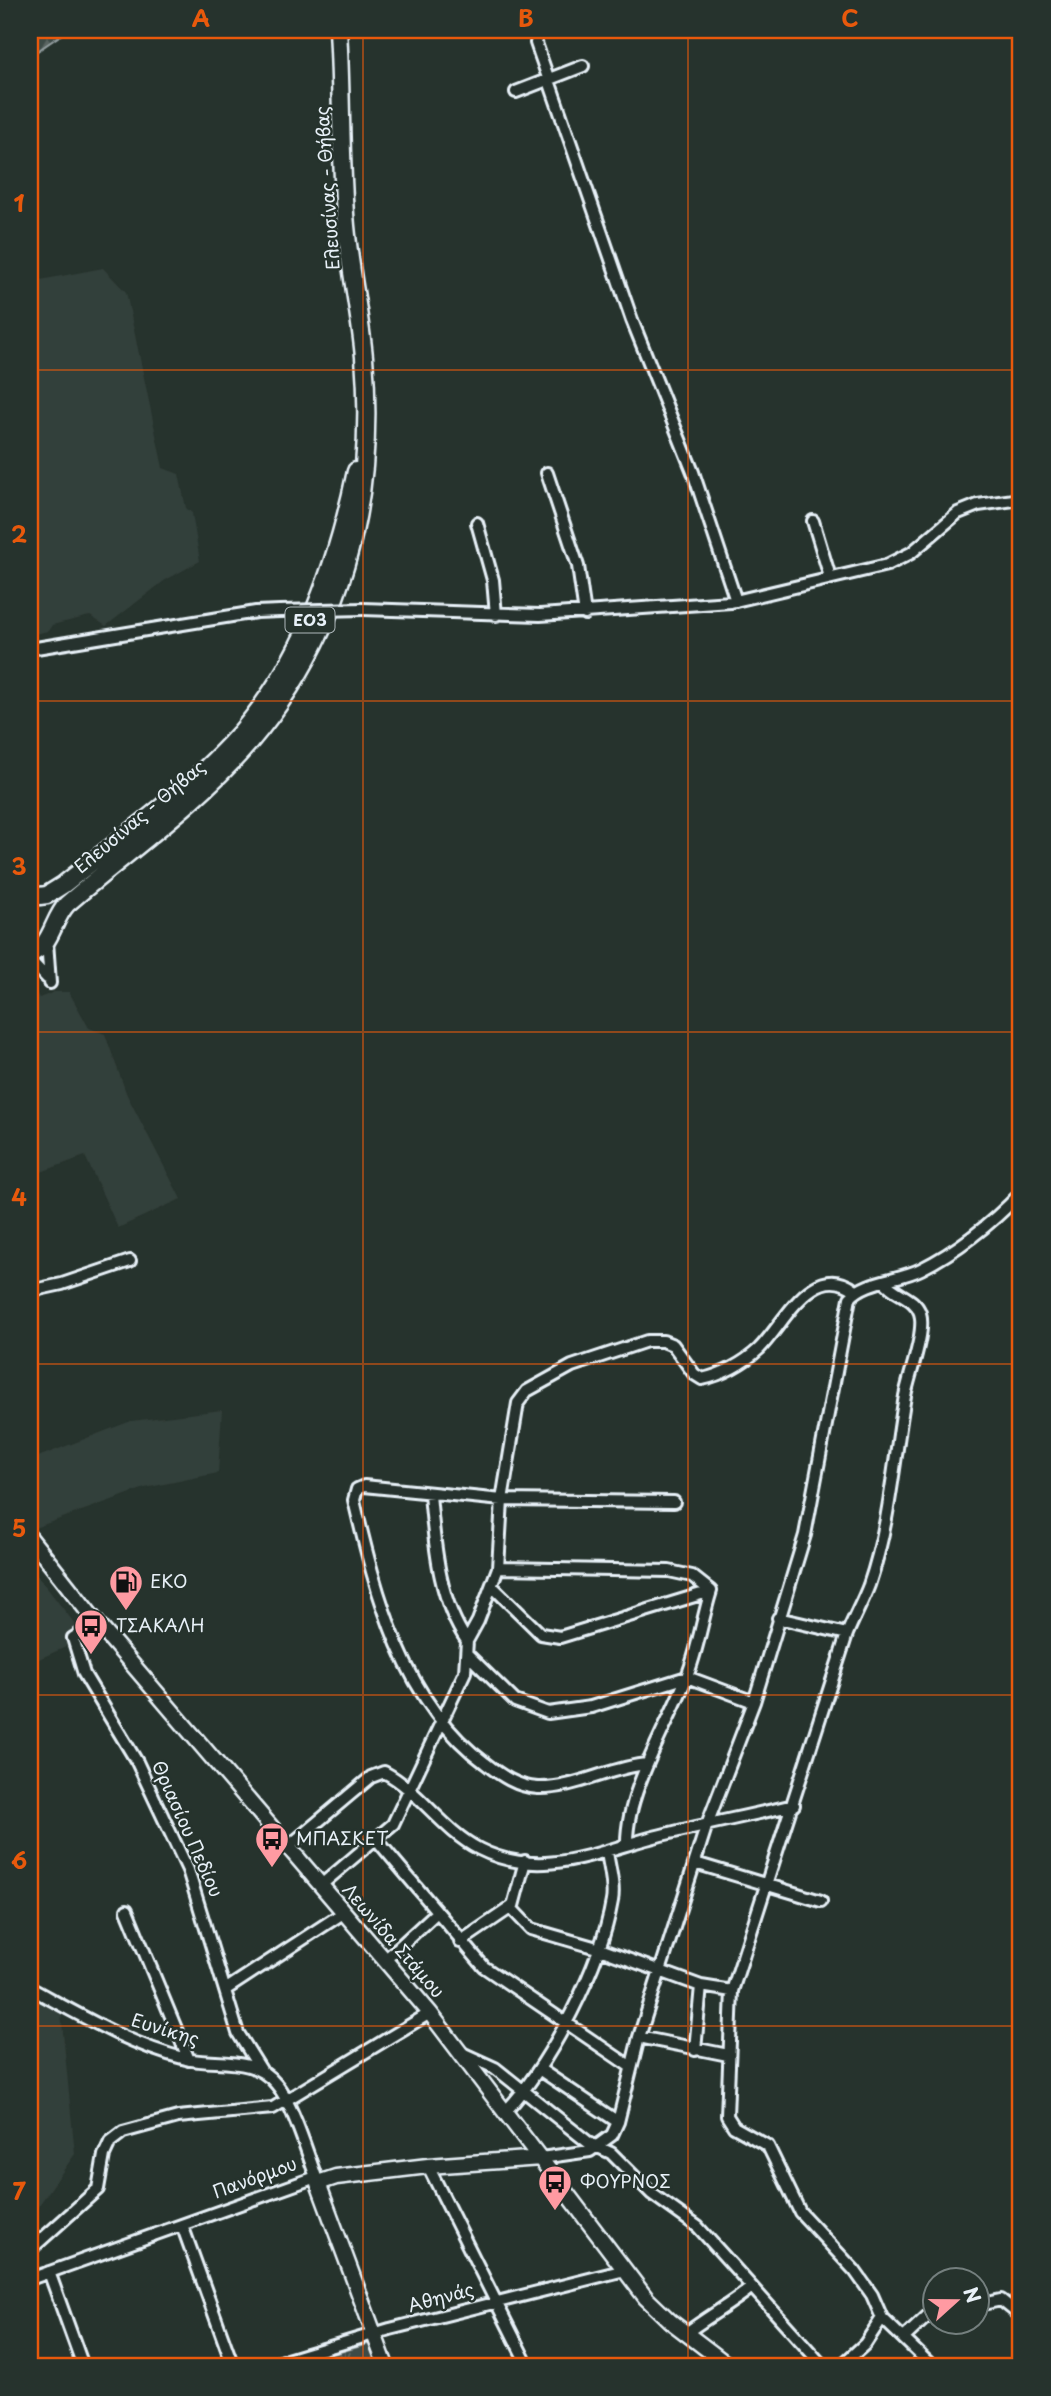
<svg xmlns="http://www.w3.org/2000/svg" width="1051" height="2396" viewBox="0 0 1051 2396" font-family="'Playpen Sans',sans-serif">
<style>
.built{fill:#333f3a}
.grass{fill:url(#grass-tufts);stroke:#939ea0;stroke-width:2}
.forest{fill:url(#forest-firs);stroke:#939ea0;stroke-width:2}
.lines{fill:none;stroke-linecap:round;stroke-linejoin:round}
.street-casing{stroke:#e8f1f8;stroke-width:16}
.secondary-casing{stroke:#e8f1f8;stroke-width:19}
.primary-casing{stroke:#e8f1f8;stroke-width:21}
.street{stroke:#26332d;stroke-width:10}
.secondary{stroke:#26332d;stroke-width:14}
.primary{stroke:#26332d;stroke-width:16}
.street-bridge-casing{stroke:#e8f1f8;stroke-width:16;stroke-linecap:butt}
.street-bridge{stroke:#26332d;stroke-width:10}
.grid{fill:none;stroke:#e8590c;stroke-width:2;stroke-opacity:0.55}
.labels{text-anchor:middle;stroke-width:5;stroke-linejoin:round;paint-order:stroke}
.shield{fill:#26332d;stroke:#aeb8bb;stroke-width:2}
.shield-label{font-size:16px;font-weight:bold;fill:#e8f1f8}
.street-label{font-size:18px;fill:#e8f1f8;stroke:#26332d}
.poi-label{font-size:18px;fill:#e8f1f8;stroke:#26332d;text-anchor:start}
.neatline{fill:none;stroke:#e8590c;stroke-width:2.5}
.grid-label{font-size:23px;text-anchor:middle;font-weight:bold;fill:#e8590c}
</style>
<defs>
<pattern id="grass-tufts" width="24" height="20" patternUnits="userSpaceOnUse" patternTransform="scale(1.75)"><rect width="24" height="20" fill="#3e4b47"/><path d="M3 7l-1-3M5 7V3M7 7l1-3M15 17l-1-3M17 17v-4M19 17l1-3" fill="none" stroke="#5a6562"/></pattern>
<pattern id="forest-firs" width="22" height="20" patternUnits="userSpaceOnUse" patternTransform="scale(1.75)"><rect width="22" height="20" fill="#3e4b47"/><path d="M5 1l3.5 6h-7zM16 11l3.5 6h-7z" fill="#5a6562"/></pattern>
</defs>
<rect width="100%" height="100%" fill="#26332d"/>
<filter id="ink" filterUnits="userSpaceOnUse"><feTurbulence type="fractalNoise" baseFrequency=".0143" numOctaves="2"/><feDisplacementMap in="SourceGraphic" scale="14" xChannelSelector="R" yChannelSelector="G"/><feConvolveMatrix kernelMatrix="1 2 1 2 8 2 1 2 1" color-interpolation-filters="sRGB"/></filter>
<g filter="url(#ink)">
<!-- built -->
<path class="built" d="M 103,268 L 126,292 L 163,468 L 179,474 L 186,508 L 192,513 L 200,561 L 164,581 L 106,626 L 90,616 L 52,625 L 48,631 L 30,635 L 30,282 Z
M 30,982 L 39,998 L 54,992 L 69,992 L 89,1028 L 105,1034 L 127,1095 L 181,1199 L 118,1228 L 85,1156 L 30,1176 Z
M 222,1410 L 218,1473 L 145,1488 L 32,1529 L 30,1525 L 30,1460 L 131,1421 Z
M 30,1566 L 86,1638 L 30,1663 Z
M 33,1997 L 61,2012 L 75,2154 L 30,2218 L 30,1998 Z"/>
<!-- grass -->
<path class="grass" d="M 372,2343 L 378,2363 L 367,2366 L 290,2366 Z"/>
<!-- forest -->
<path class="forest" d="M 30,30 L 68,30 L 30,56 Z"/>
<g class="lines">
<!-- street casing -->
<g class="street-casing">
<path id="street" d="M 536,43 L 632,320 L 693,472 L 736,601
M 516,92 L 583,66
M 547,473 L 578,566 L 585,614
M 813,521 L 830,577
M 477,523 L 493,580 L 496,615
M 363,609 L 540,615 L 731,602 L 887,565 L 911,553 L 958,513 L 978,505 L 1021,499
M 30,649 L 256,612 L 280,611
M 47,941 L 50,983
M 30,960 L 47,978
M 885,1282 C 895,1295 915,1297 920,1313 C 926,1331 909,1375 905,1396 C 894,1459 890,1524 869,1585 C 863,1601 854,1617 847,1634 L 732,1991 L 727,2116 L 734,2127 L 768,2146 L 800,2212 L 855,2271 L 872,2295 L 882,2318 L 932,2366
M 30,1291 L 62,1284 L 130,1261
M 430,1495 C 435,1545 438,1599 467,1641
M 498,1568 L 669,1571 L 692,1576 L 711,1591 C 702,1619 698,1651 686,1679 C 667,1727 626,1792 627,1844
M 492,1586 L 541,1634 L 560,1637 L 711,1591
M 778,1618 L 847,1634
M 97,1623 L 73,1638 L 84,1674 L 137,1762 L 188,1870 L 238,2033 L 261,2070
M 468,1655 L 515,1701 L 548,1713 L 591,1707 L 687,1677 L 754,1702
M 647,1764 C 610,1767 575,1789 538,1788 C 517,1787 500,1775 485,1763 C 403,1703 376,1594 354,1500 L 357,1489 L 364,1486 L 502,1500 L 674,1502
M 377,1840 L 484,1967 L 631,2067
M 289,1846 L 371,1777 L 384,1772 C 420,1791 442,1830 479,1849 C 546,1883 605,1847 670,1833 C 711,1823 753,1815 794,1805
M 695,1863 L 821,1901
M 320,1886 L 393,1824 L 465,1672 L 467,1641 L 478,1621 L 498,1568 L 502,1500 L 518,1403 L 527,1391 L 572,1366 L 647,1341 L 663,1341 L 673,1345 L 694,1374 L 702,1379 C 722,1375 744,1363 759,1349 C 785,1323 813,1258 856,1291
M 511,1908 L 531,1929 L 597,1948 L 701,1986 L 732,1991
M 127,1910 L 189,2060
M 460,1942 L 513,1906 L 525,1861
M 385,1960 L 436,1913
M 30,1988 C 80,2015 130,2045 186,2059 C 217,2066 253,2055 276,2084 C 292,2102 309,2158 318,2183
M 225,1990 L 343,1913
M 639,2037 L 728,2055
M 695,2050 L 701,1986
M 462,2053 L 495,2068 L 589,2143 L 611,2153 L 652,2194 L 698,2227 L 823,2366
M 539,2069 L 618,2122
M 506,2111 C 551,2063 601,1965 612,1901 C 615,1886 609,1867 607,1852
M 541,2158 L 590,2151 L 612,2135 L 618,2122 L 639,2037 L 706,1827 L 754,1702 L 805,1535 L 850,1298 C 865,1280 900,1280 921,1269 C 959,1250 991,1224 1021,1193
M 428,2166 L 528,2366
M 182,2225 L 233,2366
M 30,2250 L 98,2189 L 104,2155 L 110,2142 L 123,2132 L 178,2117 L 273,2108 L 430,2013
M 49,2272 L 83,2366
M 30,2279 L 316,2177
M 978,2305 L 1001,2300 L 1021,2316
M 685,2334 C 707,2317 730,2305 752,2287
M 904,2338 L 936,2308
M 267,2366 L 390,2329 L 625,2270
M 841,2366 L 865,2344 L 882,2318"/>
</g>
<!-- secondary casing -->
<g class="secondary-casing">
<path id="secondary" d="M 30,1538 L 97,1623 L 430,2013 L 646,2298 L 670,2321 L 729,2366
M 386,2366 L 318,2183 L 336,2177 L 428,2166 L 541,2158"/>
</g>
<!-- primary casing -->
<g class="primary-casing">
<path id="primary" d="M 32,897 L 47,895 L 63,885 C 119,840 181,796 230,744 C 300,670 336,569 356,471
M 30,954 C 52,946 52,920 67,904 C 129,850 196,805 250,742 C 344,631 376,501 364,357 C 360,313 350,270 346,226 C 340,161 342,95 338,30"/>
</g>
<!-- street -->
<use href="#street" class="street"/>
<!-- secondary -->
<use href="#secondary" class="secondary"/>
<!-- primary -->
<use href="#primary" class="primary"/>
<!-- street-bridge casing -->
<g class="street-bridge-casing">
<path id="street-bridge" d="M 280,611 L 363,609"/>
</g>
<!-- street-bridge -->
<use href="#street-bridge" class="street-bridge"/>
</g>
</g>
<!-- grid -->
<path class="grid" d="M 363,30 L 363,2366M 688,30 L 688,2366M 30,370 L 1021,370M 30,701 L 1021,701M 30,1032 L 1021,1032M 30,1364 L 1021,1364M 30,1695 L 1021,1695M 30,2026 L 1021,2026"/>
<!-- icons -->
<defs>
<g id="fuel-pin" transform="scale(1.75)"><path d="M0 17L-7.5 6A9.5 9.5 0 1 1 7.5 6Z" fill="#ff9aa2" stroke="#26332d"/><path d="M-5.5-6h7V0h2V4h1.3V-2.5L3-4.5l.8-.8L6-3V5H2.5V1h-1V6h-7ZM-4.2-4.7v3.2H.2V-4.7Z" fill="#111"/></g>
<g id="bus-pin" transform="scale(1.75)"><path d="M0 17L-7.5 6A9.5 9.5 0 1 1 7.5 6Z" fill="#ff9aa2" stroke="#26332d"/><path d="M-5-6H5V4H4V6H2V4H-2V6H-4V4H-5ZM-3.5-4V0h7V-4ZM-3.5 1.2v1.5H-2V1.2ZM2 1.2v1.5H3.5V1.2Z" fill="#111"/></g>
</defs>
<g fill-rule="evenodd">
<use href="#fuel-pin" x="126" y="1582"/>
<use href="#bus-pin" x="91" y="1626"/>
<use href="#bus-pin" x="272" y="1839"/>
<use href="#bus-pin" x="555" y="2182"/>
</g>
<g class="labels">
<!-- shield labels -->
<rect class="shield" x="285.5" y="607.5" width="49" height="25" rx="5"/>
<g class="shield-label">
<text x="310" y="626">ΕΟ3</text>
</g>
<!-- street labels -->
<g class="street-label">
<text transform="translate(328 188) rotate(-94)" y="6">Ελευσίνας - Θήβας</text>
<text transform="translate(140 817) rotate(-40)" y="6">Ελευσίνας - Θήβας</text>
<text transform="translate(187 1829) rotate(66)" y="6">Θριασίου Πεδίου</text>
<text transform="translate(393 1941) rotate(49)" y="6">Λεωνίδα Στάμου</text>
<text transform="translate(165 2030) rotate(17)" y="6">Ευνίκης</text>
<text transform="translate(255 2178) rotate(-20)" y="6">Πανόρμου</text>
<text transform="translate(441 2298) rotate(-15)" y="6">Αθηνάς</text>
</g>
<!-- poi labels -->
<g class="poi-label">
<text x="150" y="1588">EKO</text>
<text x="116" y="1632">ΤΣΑΚΑΛΗ</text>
<text x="296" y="1845">ΜΠΑΣΚΕΤ</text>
<text x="580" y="2188">ΦΟΥΡΝΟΣ</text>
</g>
</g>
<!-- margin -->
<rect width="1051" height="2396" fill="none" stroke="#26332d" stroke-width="77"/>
<!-- north arrow -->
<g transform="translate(956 2301) rotate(69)"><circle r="33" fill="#26332d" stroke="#747f7e" stroke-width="2"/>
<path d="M0-5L12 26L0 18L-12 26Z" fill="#ff9aa2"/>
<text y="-10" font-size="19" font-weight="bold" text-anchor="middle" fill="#e8f1f8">N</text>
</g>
<rect x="38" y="38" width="974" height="2320" class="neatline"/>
<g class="grid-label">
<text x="201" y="27">A</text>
<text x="526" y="27">B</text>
<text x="850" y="27">C</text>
<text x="19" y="212">1</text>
<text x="19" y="543">2</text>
<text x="19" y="875">3</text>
<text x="19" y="1206">4</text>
<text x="19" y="1537">5</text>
<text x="19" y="1869">6</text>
<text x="19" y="2200">7</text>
</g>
</svg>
